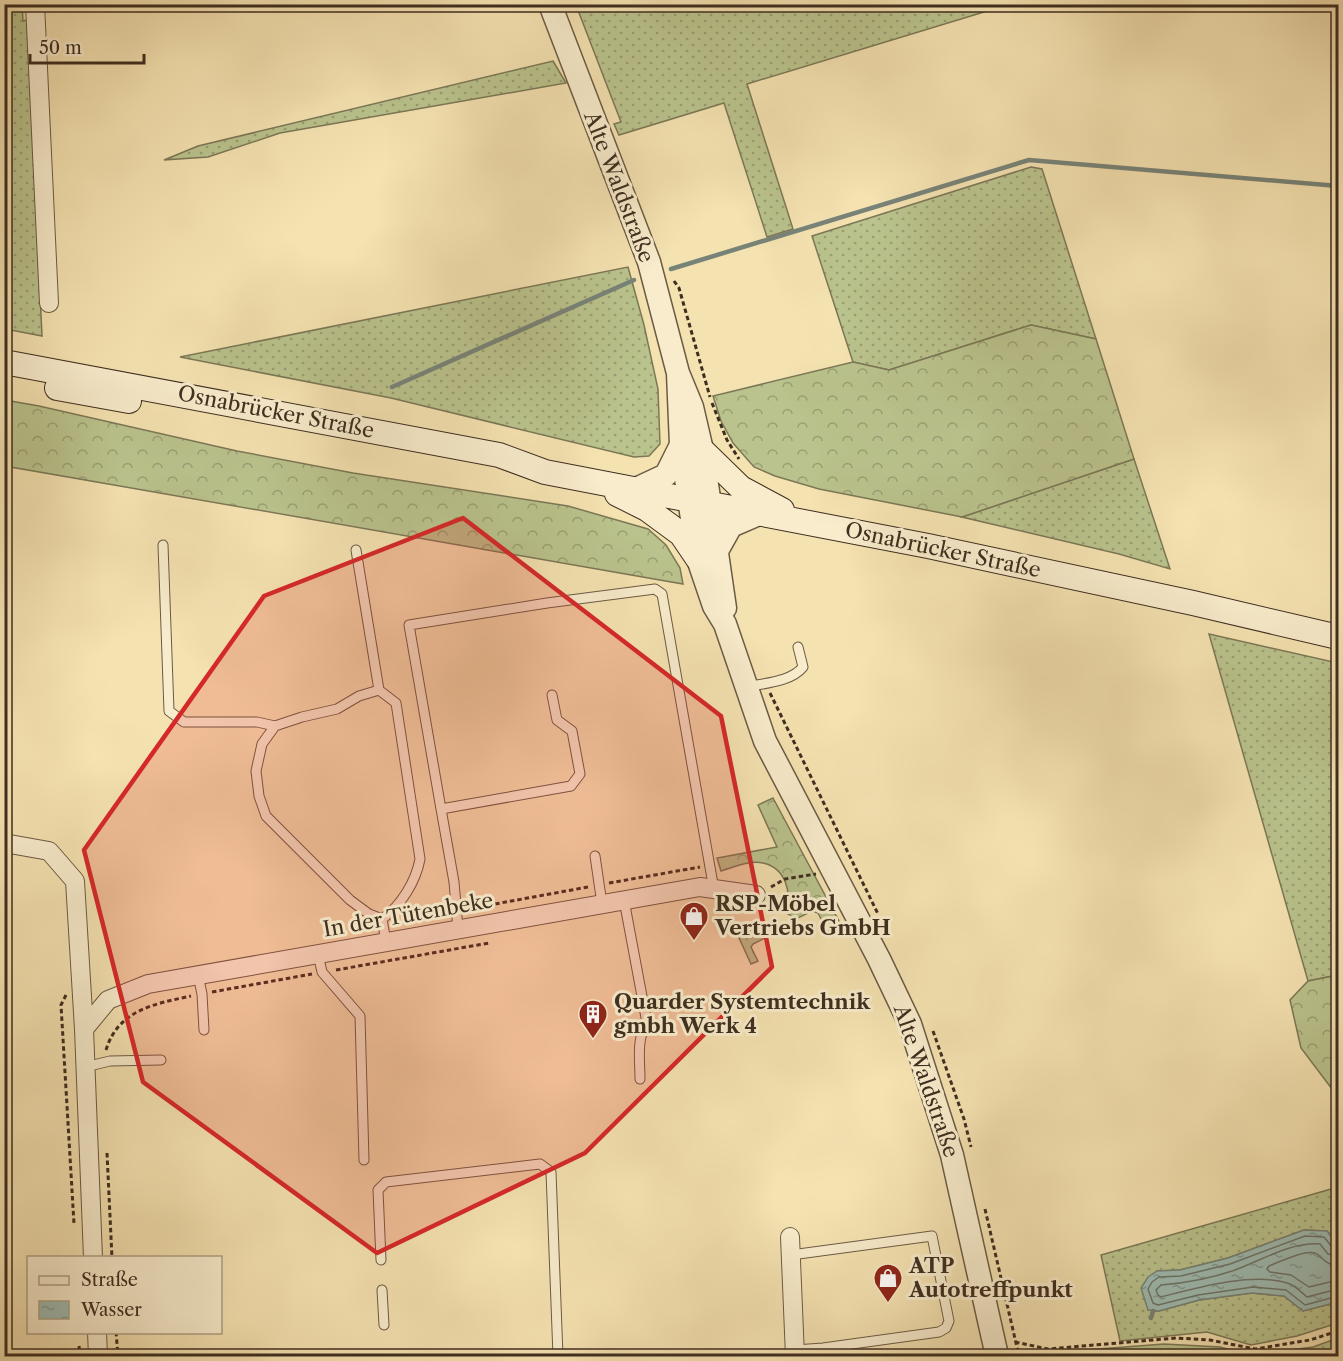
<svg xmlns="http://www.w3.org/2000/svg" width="1343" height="1361" viewBox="0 0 1343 1361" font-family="'Libre Caslon Text',serif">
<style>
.grass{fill:url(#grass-dots);stroke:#7c7856;stroke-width:1.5}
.forest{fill:url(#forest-crowns);stroke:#7c7856;stroke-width:1.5}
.water{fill:url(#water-ripples);stroke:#788378;stroke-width:1.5}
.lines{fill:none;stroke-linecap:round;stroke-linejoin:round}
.shore{stroke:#6e756a;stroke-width:1.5}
.stream{stroke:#788378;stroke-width:4.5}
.service-casing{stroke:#6c5b44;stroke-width:11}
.minor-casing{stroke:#6c5b44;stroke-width:20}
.tertiary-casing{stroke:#6c5b44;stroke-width:25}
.secondary-casing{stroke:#3e2e20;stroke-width:26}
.path{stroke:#3e2e20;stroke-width:3;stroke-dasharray:4.5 3;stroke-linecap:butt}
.service{stroke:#f8eccc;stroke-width:9}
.minor{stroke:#f8eccc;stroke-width:18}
.tertiary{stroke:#f8eccc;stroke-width:22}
.secondary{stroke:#f8eccc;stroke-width:24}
.marked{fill:#d62828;fill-opacity:0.2;stroke:#d62828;stroke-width:4.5;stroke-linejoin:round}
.labels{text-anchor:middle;stroke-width:6;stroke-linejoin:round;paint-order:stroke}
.street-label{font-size:21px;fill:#3e2e20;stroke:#f8eccc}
.poi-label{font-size:21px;font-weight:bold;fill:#3e2e20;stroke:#f8eccc;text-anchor:start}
</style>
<defs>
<pattern id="grass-dots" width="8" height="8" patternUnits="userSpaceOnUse" patternTransform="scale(1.5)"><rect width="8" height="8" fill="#bac38d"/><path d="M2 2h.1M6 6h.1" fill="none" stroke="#999f73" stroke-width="1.8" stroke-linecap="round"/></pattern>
<pattern id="forest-crowns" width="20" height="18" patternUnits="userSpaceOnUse" patternTransform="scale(1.5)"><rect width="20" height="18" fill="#bac38d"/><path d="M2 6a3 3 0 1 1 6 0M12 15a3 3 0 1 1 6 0" fill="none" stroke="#999f73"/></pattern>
<pattern id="water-ripples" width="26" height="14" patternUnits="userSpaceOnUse" patternTransform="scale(1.5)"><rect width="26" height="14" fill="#9ebcb3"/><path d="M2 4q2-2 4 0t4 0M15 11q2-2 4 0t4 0" fill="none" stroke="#829991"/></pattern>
</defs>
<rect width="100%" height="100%" fill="#f5e2b1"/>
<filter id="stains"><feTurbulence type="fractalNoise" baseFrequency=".00333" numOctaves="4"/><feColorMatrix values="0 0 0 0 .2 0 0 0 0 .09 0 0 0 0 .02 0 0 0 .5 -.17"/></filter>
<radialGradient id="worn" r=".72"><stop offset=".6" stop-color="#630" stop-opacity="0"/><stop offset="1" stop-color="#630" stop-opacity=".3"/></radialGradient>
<!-- grass -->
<path class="grass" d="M 4,5 L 22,5 L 23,21 L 27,20 L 42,336 L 5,329 Z
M 993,5 L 994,9 L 747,84 L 793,229 L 767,237 L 724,103 L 619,135 L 614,124 L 621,122 L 576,5 Z
M 553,61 L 566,83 L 280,133 L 208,157 L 164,160 L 198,146 Z
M 1031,167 L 1042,169 L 1096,339 L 1031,325 L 889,370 L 853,362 L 812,236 Z
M 628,267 L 644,325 L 658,389 L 660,444 L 649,456 L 634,457 L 391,398 L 180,357 Z
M 1134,459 L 1170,569 L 1119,554 L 962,517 Z
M 1209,634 L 1338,663 L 1338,975 L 1308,981 Z
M 1338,1187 L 1338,1246 L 1327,1231 L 1304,1230 L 1228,1258 L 1180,1270 L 1157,1271 L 1148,1310 L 1159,1311 L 1199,1300 L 1252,1293 L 1284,1296 L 1303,1311 L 1338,1302 L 1338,1323 L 1297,1336 L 1251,1345 L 1207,1332 L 1120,1341 L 1101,1255 Z
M 1338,1338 L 1338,1356 L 1246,1356 L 1313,1347 Z"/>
<!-- forest -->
<path class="forest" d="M 1031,325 L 1096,339 L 1134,459 L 962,517 L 819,489 L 775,476 L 754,467 L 733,443 L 721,421 L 713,396 L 853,362 L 889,370 Z
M 5,400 L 39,406 L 237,451 L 353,473 L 568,506 L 648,529 L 666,545 L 680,568 L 683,584 L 5,466 Z
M 773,798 L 841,925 L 827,931 L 818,913 L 812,911 L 796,919 L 785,912 C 793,892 785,868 763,863 C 749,860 734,867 721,871 L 717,858 L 777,847 L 758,805 Z
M 736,926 L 753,932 L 766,930 L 767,937 L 753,944 L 751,947 L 758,961 L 751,964 L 734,927 Z
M 1338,975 L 1338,1097 L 1301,1048 L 1290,1000 L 1308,981 Z
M 1164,1344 L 1220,1347 L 1249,1355 L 1043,1356 L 1046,1353 Z"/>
<!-- water -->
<path class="water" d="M 1304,1230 L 1327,1231 L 1338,1246 L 1338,1302 L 1303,1311 L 1284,1296 L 1252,1293 L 1199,1300 L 1159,1311 L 1148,1310 L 1141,1288 L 1148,1277 L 1157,1271 L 1180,1270 L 1228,1258 Z"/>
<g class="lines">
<!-- shore -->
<path class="shore" d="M 1338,1249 L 1332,1247 L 1324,1237 L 1305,1236 L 1230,1264 L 1181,1276 L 1159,1277 L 1152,1282 L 1148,1289 L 1153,1303 L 1158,1305 L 1198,1295 L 1253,1287 L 1286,1290 L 1305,1305 L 1338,1296
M 1338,1256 L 1328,1254 L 1320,1244 C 1291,1242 1262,1260 1235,1270 C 1212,1278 1186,1283 1161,1285 L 1156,1290 L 1158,1295 L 1161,1297 C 1196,1288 1252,1272 1287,1283 C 1295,1285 1301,1292 1307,1297 L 1338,1289
M 1338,1265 C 1328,1265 1325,1261 1317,1254 C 1308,1248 1279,1262 1269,1266 L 1267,1269 L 1270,1272 L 1291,1275 L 1309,1287 L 1338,1280"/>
<!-- stream -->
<path class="stream" d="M 671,269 L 1029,160 L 1338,186
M 392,387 L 634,280
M 1151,1318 L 1153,1311
M 1141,1356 L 1148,1353"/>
<!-- service casing -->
<g class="service-casing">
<path id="service" d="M 163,545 L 169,711 L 184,722 L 257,722 L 275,726
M 356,550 L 379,690
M 746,687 C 764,683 791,682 803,667 L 798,647
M 441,809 L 409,625 L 547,603 L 655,589 L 662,594 L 714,890
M 595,856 L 602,904
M 624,900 L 647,1023 C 636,1039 640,1060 640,1079
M 382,919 L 369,914 L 350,900 L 266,816 L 259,796 L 256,771 L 262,744 L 275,726 L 302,717 L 337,709 L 359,696 L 379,690 L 396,703 L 420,859 C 416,881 401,906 382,919 L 386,942
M 458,929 L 454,882 L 441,809 L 571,786 L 580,774 L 572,731 L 557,720 L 552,695
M 318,954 L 322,972 L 360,1016 L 364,1160
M 198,975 L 202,994 L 204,1030
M 85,1067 L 110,1061 L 161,1060
M 791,1255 L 932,1236 L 949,1321 L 946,1328 L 939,1332 L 823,1348 L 795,1350
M 381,1260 L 378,1190 L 386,1182 L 540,1164 L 551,1172 L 558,1356
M 382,1290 L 384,1325"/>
</g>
<!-- minor casing -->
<g class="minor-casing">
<path id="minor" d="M 35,4 L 49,303
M 4,843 L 49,851 L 75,881 L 84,1029
M 790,1237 L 795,1356
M 93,1258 L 84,1029 L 108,1000 L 148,984 L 700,887 L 756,895
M 97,1332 L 98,1356"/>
</g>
<!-- tertiary casing -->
<g class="tertiary-casing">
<path id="tertiary" d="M 550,4 L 649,262 L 678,373 L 692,407 L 702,450 L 725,608
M 678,373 L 681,445 L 698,559 L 714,606 L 725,624 L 765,741 L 879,959 L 910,1024 L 952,1155 L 997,1356
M 636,489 L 666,475 L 681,445
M 717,551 L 731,526 L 761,513"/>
</g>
<!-- secondary casing -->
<g class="secondary-casing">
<path id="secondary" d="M 4,362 L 499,455 L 545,472 L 928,546 L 1193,603 L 1338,637
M 57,388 L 129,401
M 702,450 L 741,488 L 782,510
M 617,494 L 647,509 L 681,534 L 698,559"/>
</g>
<!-- path -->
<path class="path" d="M 674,281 L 679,288 L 710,397
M 712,403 L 727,440 L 739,459
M 770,693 L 878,914
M 609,883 L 700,867
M 771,887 L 785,879 L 816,874
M 473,908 L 588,887
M 432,916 L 446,913
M 336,970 L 489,943
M 212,992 L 312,974
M 66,995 L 61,1005 L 74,1224
M 933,1031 L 964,1119 L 971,1147
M 106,1050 C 118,1010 154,1004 191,996
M 107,1153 L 112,1258
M 985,1209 L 1019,1356
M 116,1332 L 118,1356
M 1015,1342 L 1048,1349 L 1176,1338 L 1210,1340 L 1255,1349 L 1310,1340 L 1338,1331
M 79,1346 L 80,1356
M 911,1356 L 946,1352 L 949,1356"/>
<!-- service -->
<use href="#service" class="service"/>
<!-- minor -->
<use href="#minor" class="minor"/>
<!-- tertiary -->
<use href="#tertiary" class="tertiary"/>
<!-- secondary -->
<use href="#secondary" class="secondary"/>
</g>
<!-- marked area -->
<path class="marked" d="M 463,518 L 721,716 L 772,967 L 585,1153 L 377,1253 L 143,1082 L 84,850 L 264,596 Z"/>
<!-- icons -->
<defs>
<g id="shop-pin" transform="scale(1.5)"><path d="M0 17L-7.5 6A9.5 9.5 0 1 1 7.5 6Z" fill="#8f2418" stroke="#f8eccc"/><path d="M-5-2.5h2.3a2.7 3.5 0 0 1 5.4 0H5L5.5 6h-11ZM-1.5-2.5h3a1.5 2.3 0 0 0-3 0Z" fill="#fff"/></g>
<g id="building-pin" transform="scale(1.5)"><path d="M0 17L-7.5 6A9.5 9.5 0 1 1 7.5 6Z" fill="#8f2418" stroke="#f8eccc"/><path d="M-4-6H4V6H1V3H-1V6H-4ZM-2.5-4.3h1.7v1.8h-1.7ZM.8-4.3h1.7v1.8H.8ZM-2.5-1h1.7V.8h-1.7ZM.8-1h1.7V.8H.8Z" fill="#fff"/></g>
</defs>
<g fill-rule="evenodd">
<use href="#shop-pin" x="694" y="916"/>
<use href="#building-pin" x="593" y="1014"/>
<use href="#shop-pin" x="888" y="1278"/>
</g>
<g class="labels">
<!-- street labels -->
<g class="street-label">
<text transform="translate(619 187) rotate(69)" y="7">Alte Waldstraße</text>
<text transform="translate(276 412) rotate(11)" y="7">Osnabrücker Straße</text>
<text transform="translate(943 550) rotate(12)" y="7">Osnabrücker Straße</text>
<text transform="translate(408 915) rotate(-10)" y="7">In der Tütenbeke</text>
<text transform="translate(926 1081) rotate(71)" y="7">Alte Waldstraße</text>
</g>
<!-- poi labels -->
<g class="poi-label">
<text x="715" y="911">RSP-Möbel<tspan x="715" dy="24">Vertriebs GmbH</tspan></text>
<text x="614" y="1009">Quarder Systemtechnik<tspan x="614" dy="24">gmbh Werk 4</tspan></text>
<text x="909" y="1273">ATP<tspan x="909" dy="24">Autotreffpunkt</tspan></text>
</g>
</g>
<!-- margin -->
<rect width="1343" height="1361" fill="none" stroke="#f5e2b1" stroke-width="24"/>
<rect x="6" y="6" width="1331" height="1349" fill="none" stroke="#3e2e20" stroke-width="3"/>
<rect x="12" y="12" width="1319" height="1337" fill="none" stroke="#3e2e20" stroke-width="1.5"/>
<!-- legend -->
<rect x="27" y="1256" width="195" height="78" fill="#f8eccc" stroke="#aea087" stroke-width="1.5"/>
<rect x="39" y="1276" width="30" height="9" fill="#f8eccc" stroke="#aea087" stroke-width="1.5"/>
<text x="81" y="1286" font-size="18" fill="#3e2e20">Straße</text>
<rect x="39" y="1301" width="30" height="18" fill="url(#water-ripples)" stroke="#aea087" stroke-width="1.5"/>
<text x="81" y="1316" font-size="18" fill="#3e2e20">Wasser</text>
<!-- scale -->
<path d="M30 54v9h114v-9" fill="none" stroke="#3e2e20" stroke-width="3"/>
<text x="39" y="54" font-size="18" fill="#3e2e20" stroke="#f8eccc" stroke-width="4.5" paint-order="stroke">50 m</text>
<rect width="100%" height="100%" filter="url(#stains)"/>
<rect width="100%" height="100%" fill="url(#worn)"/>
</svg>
